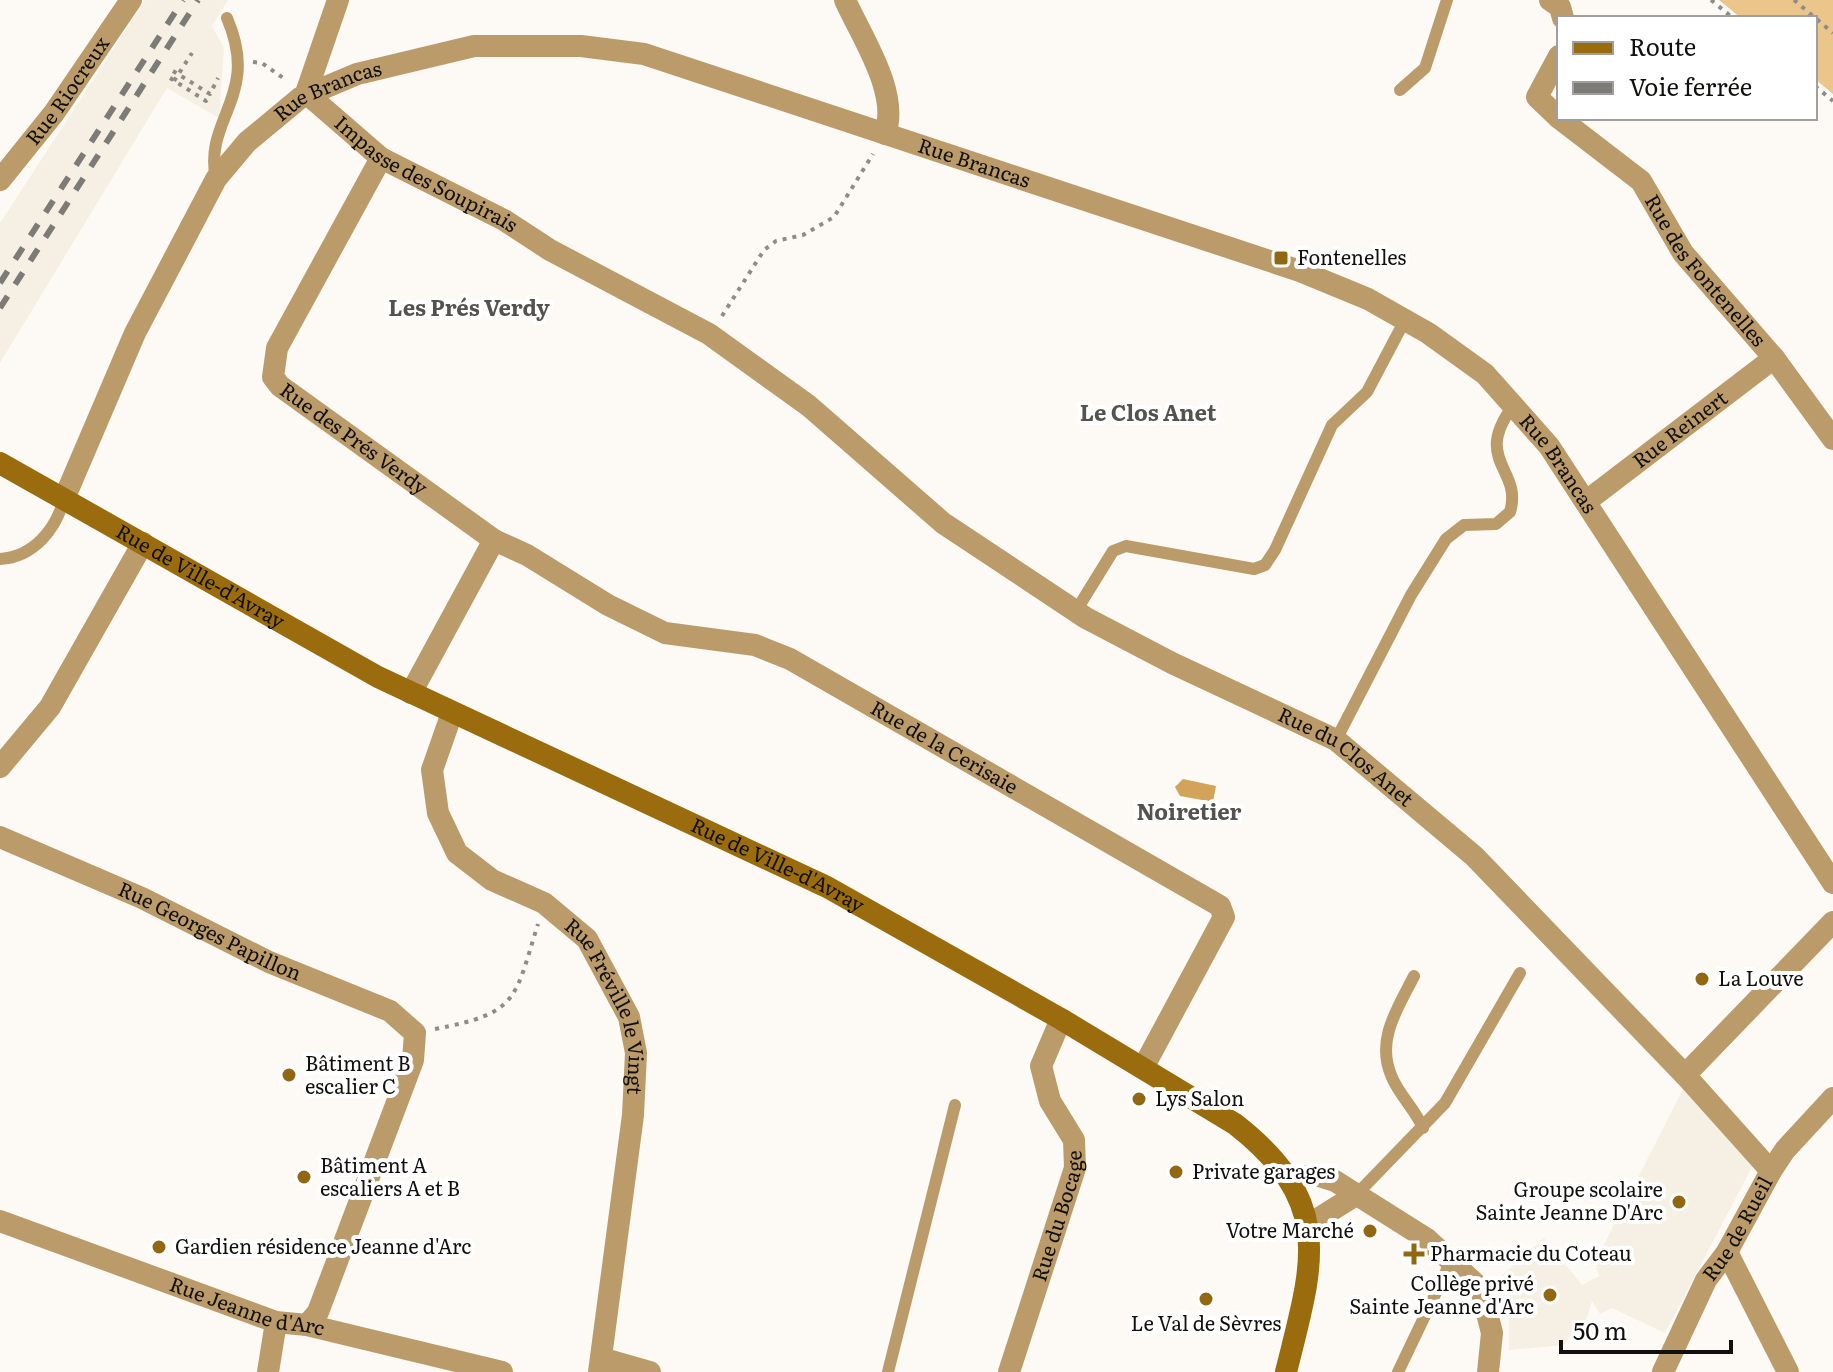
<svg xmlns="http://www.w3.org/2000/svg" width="1833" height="1372" viewBox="0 0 1833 1372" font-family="Literata,serif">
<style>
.built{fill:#f6efe3}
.green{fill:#ebc58a}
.water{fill:#d2a459}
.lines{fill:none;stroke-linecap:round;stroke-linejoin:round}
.path{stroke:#8e8c88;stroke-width:4;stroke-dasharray:4 6;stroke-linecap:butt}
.service{stroke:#bb9b6a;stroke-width:12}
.minor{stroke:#bb9b6a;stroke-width:22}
.secondary{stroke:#9a6c0d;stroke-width:22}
.rail{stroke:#7d7b77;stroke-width:6;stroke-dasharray:14 14;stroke-linecap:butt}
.poi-dot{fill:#926711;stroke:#fff;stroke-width:3}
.labels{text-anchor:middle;stroke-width:8;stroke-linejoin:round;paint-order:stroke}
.street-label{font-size:20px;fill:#11100e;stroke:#fff}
.poi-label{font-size:20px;fill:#11100e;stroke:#fff;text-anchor:start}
.neighbourhood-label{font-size:22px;font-weight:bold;fill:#54524e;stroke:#fff}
</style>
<rect width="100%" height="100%" fill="#fdfaf5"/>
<!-- built -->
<path class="built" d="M 145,0 L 228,0 L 212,26 L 224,48 L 219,118 L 167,88 L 0,363 L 0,223 Z
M 1683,1089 L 1752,1167 L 1665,1333 L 1612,1308 L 1600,1314 L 1592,1301 L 1584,1326 L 1573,1332 L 1564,1345 L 1509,1350 L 1509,1309 L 1489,1287 L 1544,1238 L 1582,1285 L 1599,1276 L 1595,1262 Z"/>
<!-- green -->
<path class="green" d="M 1719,0 L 1833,0 L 1833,94 L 1815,79 L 1815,18 L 1741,18 Z"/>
<!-- water -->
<path class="water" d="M 1183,779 L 1216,786 L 1213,802 L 1180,796 L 1175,787 Z"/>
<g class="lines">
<!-- path -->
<path class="path" d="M 1711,0 L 1733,18
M 1794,0 L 1833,33
M 253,62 L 262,63 L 286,80
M 173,71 L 210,94 L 218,78
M 170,78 L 206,101 L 210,94
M 174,81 L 192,53
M 1815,86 L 1833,101
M 722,316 L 764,250 L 776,241 L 803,235 L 834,217 L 873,154
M 435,1029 C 519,1013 514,1000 538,924"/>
<!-- service -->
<path class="service" d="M 1400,90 L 1425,68 L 1447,0
M 216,179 C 203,118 261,97 227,18
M 0,559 C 34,557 56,529 64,499
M 1076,611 L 1113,551 L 1126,546 L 1254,569 L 1265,565 L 1275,550 L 1332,425 L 1367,392 L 1405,320
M 1336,740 L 1411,595 L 1446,539 L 1464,525 L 1496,524 L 1510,512 C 1523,469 1472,461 1513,406
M 1414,976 C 1398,1008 1376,1039 1391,1075 C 1398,1094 1415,1109 1423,1128
M 1356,1195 L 1445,1103 L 1520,973
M 888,1372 L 955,1105
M 1398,1372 L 1451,1261"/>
<!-- minor -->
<g class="minor">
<path d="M 845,0 C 862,38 900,93 885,134"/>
<path d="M 1550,0 L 1560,7 L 1563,18"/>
<path d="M 1559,56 L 1537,97 L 1559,118"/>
<path id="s1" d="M 306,93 L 381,158 L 504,220 L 550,250 L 709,334 L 809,406 L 943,523 L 1086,618 L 1172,663 L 1336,740 L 1474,856 L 1685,1075"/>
<path d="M 306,93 L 338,0"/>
<path id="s2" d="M 1559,118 L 1641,181 L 1683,253 L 1774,358 L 1833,439"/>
<path id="s3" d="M 381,158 L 277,348 L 273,377 L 280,386 L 494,540 L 527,555 L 608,605 L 665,633 L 755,645 L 790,659 L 1220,906 L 1224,917 L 1143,1068"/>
<path id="s4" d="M 0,180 L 54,113 L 131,0"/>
<path id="s5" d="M 64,499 L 135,333 L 216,179 L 247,142 L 300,98 L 357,74 L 474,46 L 581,46 L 644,54 L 1300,271 L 1368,299 L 1428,333 L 1485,374 L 1549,446 L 1833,883"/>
<path id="s6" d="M 1588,500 L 1774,358"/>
<path d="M 411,693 L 494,540"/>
<path id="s7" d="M 452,713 L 432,770 L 438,813 L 457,853 L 492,880 L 544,903 L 587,939 L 629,1017 L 636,1053 L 633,1115 L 599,1372"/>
<path d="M 0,767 L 50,707 L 143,543"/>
<path id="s8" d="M 0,837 L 142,898 L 269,962 L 390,1011 L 415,1033 L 413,1060 L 318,1312 L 307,1325"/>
<path d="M 1771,1171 L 1685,1075 L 1833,922"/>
<path d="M 1290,1178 L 1316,1175 L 1335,1181 L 1427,1239 L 1481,1289 L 1492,1333 L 1488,1372"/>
<path id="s9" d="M 0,1221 L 276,1322 L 307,1325 L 502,1372"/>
<path d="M 1308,1225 L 1356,1195"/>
<path d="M 1727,1252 L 1788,1372"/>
<path d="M 601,1358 L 650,1372"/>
<path d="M 268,1372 L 276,1322"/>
<path id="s10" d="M 1009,1372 L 1075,1168 L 1074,1140 L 1050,1101 L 1041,1066 L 1061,1019"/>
<path id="s11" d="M 1663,1372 L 1706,1280 L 1727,1252 L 1771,1171 L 1785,1150 L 1833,1098"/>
</g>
<!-- secondary -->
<path class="secondary" id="s12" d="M 0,463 L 378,677 L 827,887 L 1061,1019 L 1235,1124 C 1336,1203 1313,1263 1286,1372"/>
<!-- rail -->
<path class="rail" d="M 0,283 L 183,0
M 0,308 L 198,0"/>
</g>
<!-- markers -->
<g class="poi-dot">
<rect x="1273" y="250" width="16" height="16" rx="4"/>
<circle cx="1702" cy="979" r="8"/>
<circle cx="289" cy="1075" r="8"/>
<circle cx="1139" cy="1099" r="8"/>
<circle cx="1176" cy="1172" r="8"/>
<circle cx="304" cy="1177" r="8"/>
<circle cx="1679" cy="1202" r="8"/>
<circle cx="1370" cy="1231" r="8"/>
<circle cx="159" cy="1247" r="8"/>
<path d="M1410 1242h8v8h8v8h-8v8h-8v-8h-8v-8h8z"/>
<circle cx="1550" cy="1295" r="8"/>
<circle cx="1206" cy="1299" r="8"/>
</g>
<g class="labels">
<!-- street labels -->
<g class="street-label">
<text dy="7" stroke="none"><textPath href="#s4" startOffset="112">Rue Riocreux</textPath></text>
<text dy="7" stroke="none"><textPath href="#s5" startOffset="500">Rue Brancas</textPath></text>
<text dy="7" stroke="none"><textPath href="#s5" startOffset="1172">Rue Brancas</textPath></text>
<text dy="7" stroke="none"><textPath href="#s1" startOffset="146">Impasse des Soupirais</textPath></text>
<text dy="7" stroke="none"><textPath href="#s2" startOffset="214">Rue des Fontenelles</textPath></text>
<text dy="7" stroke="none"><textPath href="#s6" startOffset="116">Rue Reinert</textPath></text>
<text dy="7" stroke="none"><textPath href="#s3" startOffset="348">Rue des Prés Verdy</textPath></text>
<text dy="7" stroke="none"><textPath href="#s5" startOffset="1844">Rue Brancas</textPath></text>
<text dy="7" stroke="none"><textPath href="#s12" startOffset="230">Rue de Ville-d'Avray</textPath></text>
<text dy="7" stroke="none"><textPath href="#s3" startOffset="1022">Rue de la Cerisaie</textPath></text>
<text dy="7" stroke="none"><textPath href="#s1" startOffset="1240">Rue du Clos Anet</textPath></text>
<text dy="7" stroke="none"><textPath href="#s12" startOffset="876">Rue de Ville-d'Avray</textPath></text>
<text dy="7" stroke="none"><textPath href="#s8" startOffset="230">Rue Georges Papillon</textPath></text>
<text dy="7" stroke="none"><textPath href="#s7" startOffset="376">Rue Fréville le Vingt</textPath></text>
<text dy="7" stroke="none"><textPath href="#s10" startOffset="164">Rue du Bocage</textPath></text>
<text dy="7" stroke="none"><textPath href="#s11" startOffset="162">Rue de Rueil</textPath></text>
<text dy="7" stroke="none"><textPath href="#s9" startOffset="262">Rue Jeanne d'Arc</textPath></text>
</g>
<!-- poi labels -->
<g class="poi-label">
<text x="1297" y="265">Fontenelles</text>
<text x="1718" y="986">La Louve</text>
<text x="305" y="1071">Bâtiment B<tspan x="305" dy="23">escalier C</tspan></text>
<text x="1155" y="1106">Lys Salon</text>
<text x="320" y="1173">Bâtiment A<tspan x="320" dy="23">escaliers A et B</tspan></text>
<text x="1192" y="1179">Private garages</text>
<text x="1663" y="1197" text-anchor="end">Groupe scolaire<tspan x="1663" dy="23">Sainte Jeanne D'Arc</tspan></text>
<text x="1354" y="1238" text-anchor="end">Votre Marché</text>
<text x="175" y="1254">Gardien résidence Jeanne d'Arc</text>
<text x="1430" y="1261">Pharmacie du Coteau</text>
<text x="1534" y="1291" text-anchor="end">Collège privé<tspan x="1534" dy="23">Sainte Jeanne d'Arc</tspan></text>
<text x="1206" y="1331" text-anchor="middle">Le Val de Sèvres</text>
</g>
<!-- neighbourhood labels -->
<g class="neighbourhood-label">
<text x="469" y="316">Les Prés Verdy</text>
<text x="1148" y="421">Le Clos Anet</text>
<text x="1189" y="820">Noiretier</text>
</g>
</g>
<!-- legend -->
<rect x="1557" y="16" width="260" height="104" fill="#ffffff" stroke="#a09f9f" stroke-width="2"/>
<rect x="1573" y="42" width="40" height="12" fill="#9a6c0d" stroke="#a09f9f" stroke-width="2"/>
<text x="1629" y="56" font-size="24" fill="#11100e">Route</text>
<rect x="1573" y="82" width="40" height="12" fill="#7d7b77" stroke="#a09f9f" stroke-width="2"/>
<text x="1629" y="96" font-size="24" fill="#11100e">Voie ferrée</text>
<!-- scale -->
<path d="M1561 1340v12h170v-12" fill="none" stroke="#11100e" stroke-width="4"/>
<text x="1573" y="1340" font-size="24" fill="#11100e" stroke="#ffffff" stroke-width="6" paint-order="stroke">50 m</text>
</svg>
